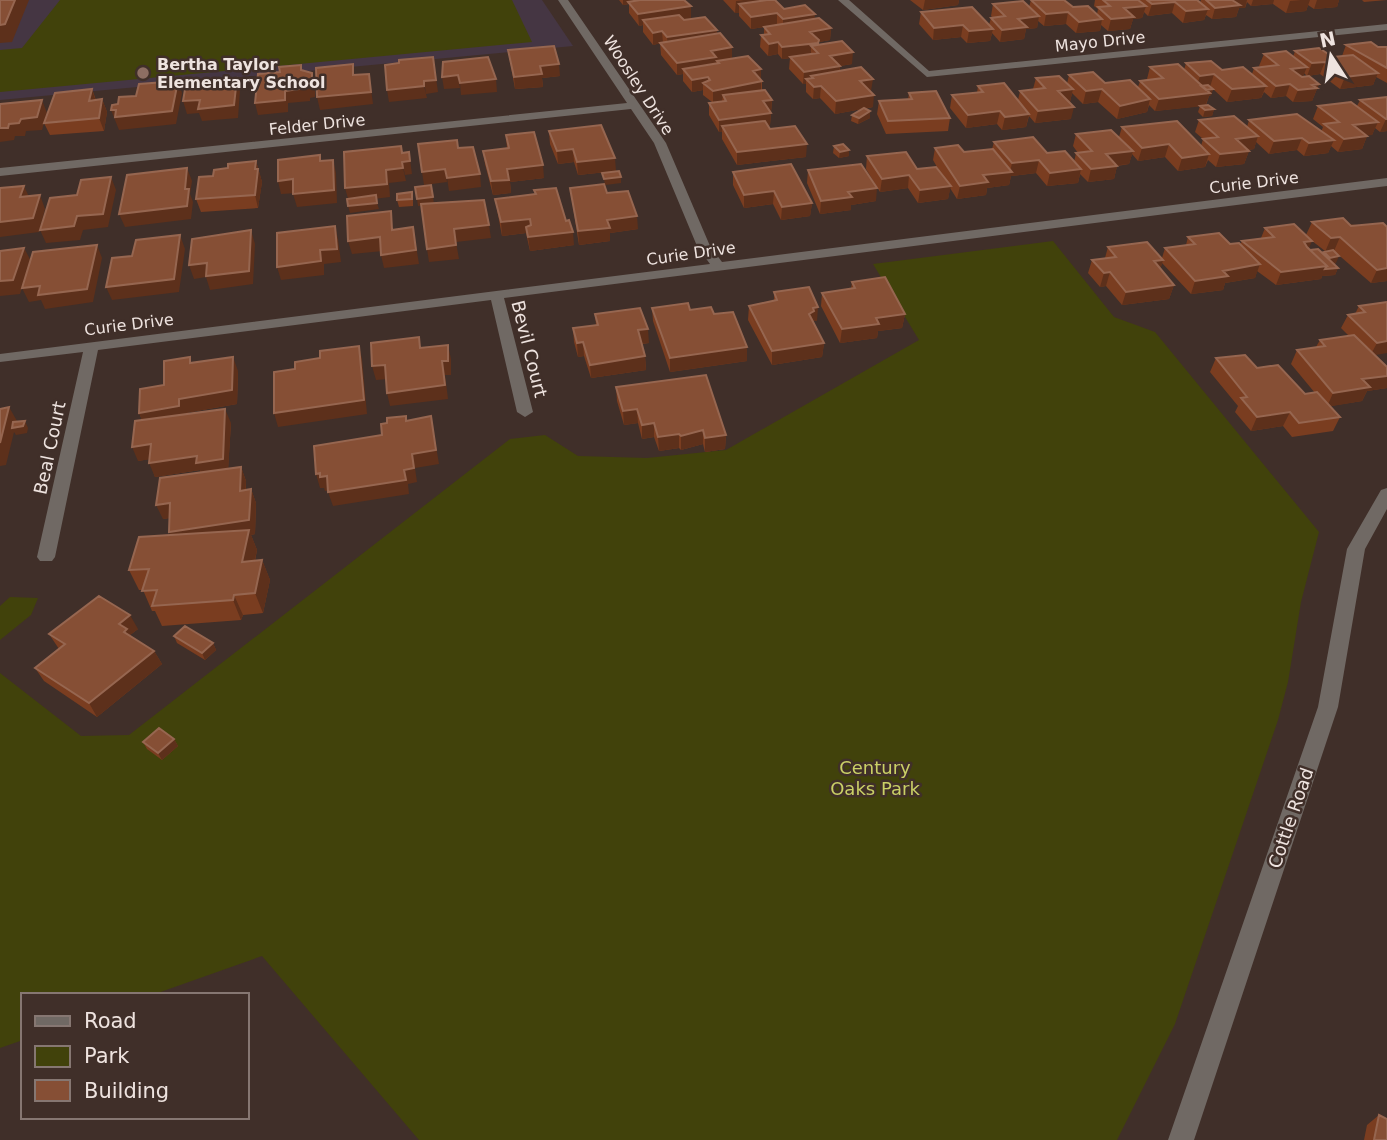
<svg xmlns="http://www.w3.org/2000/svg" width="1387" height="1140" viewBox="0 0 1387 1140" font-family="'DejaVu Sans',sans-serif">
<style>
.education{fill:#453643}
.green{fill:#41420b}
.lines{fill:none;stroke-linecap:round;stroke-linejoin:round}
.minor{fill:#706964;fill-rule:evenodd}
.wall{fill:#7a3d20;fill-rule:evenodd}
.shaded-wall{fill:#5d301b}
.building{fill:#864f35;stroke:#966650;stroke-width:2}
.education-dot{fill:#8d6e63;stroke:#402f29;stroke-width:2.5}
.labels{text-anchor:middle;stroke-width:5;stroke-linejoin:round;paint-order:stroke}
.far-street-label{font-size:16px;fill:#eee3df;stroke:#402f29}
.far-poi-label{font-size:16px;font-weight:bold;fill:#eee3df;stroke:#402f29;text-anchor:start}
.street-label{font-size:18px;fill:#eee3df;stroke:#402f29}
.park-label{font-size:18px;fill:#cad066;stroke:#402f29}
</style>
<rect width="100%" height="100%" fill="#402f29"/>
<!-- education -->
<path class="education" d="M 0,0 L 542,0 L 573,46 L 0,100 Z"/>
<!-- green -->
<path class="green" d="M 60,0 L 512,0 L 532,42 L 0,92 L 0,50 L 22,48 Z
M 1053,241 L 1114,317 L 1155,332 L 1319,532 L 1301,602 L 1288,682 L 1278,720 L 1175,1024 L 1117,1140 L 419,1140 L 262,956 L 152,995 L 23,995 L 23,1040 L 0,1048 L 0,673 L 81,736 L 129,735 L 510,439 L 545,435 L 578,456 L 647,458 L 726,450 L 919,340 L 873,264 Z
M 10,597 L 38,598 L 31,615 L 0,640 L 0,606 Z"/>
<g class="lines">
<!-- minor -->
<path class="minor" d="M 558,0 L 568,0 L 666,143 L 710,246 L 722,262 L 1387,178 L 1387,186 L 504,298 L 533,412 L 525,417 L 517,412 L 491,300 L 98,350 L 55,557 L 52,561 L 40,561 L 37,557 L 83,352 L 0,362 L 0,354 L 710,264 L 697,246 L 654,143 L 631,109 L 0,176 L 0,168 L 627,103 Z
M 838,0 L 849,0 L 929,71 L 1387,24 L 1387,30 L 927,77 Z
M 1387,488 L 1387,509 L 1365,549 L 1338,707 L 1194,1140 L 1168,1140 L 1318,707 L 1347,549 L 1381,490 Z"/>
</g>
<!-- wall -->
<path class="wall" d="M 619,0 L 684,0 L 691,18 L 683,19 L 684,20 L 717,30 L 717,33 L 732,58 L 762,81 L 762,91 L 772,100 L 770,125 L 768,126 L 770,129 L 806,157 L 737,165 L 722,139 L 722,132 L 719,132 L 709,115 L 709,103 L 712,102 L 703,95 L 703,90 L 692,92 L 683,81 L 683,74 L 677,75 L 661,55 L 660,43 L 653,45 L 643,32 L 643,25 L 639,26 L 629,13 L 629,4 L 623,5 Z
M 723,0 L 775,0 L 784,9 L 814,19 L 831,28 L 830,40 L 819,42 L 819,45 L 852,64 L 840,66 L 840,71 L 871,91 L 873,107 L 864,109 L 870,111 L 870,118 L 858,124 L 851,121 L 852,115 L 862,109 L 835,114 L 820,98 L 813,99 L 806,92 L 806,84 L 803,84 L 789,69 L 790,58 L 782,59 L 778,54 L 768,56 L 760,47 L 761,35 L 764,35 L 764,27 L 776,25 L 751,29 L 739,16 L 739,13 L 735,13 Z
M 910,0 L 959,0 L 958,5 L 923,10 Z
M 1031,0 L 1073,7 L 1097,14 L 1098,9 L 1094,6 L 1095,0 L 1197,0 L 1200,3 L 1201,0 L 1339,0 L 1337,7 L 1314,9 L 1308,5 L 1306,11 L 1286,13 L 1273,4 L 1251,6 L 1247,2 L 1245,8 L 1239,8 L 1236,17 L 1212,19 L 1206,15 L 1204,20 L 1183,23 L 1172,13 L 1148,16 L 1144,12 L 1142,18 L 1133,19 L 1130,29 L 1108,31 L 1101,25 L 1100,31 L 1076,33 L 1066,24 L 1044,26 L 1038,21 L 1037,28 L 1026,29 L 1024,39 L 1000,42 L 992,33 L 990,41 L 967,43 L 961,37 L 933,40 L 919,24 L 921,12 L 989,25 L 991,18 L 993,18 L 991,16 L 993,4 L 1029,7 Z
M 1362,0 L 1387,0 L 1364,2 Z
M 1346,45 L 1378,47 L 1387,47 L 1387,83 L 1376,77 L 1373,85 L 1340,89 L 1320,74 L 1307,76 L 1304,73 L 1303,76 L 1319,84 L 1312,101 L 1293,102 L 1286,96 L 1271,98 L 1264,92 L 1261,98 L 1227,102 L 1213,89 L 1211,95 L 1209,96 L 1206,105 L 1214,109 L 1212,116 L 1203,117 L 1198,112 L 1200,106 L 1155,111 L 1149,105 L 1147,112 L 1117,119 L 1098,102 L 1083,104 L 1072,93 L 1070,102 L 1071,119 L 1035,123 L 1029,116 L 1026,127 L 1002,130 L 997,124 L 966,128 L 950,108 L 952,95 L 977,93 L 978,86 L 1018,100 L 1020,91 L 1033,89 L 1036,78 L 1067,84 L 1069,75 L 1105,83 L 1138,87 L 1140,81 L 1147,79 L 1150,67 L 1184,70 L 1186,63 L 1252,74 L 1254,68 L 1261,67 L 1259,66 L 1264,54 L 1293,57 L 1295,51 L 1333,57 L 1342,56 Z
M 508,50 L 560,76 L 542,78 L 543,87 L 515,89 Z
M 92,89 L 96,100 L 102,99 L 107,112 L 104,131 L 50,135 L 44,123 Z
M 909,93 L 950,118 L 948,131 L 886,134 L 877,114 L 879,101 L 908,100 Z
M 1387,97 L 1387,131 L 1380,132 L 1375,128 L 1372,135 L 1366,135 L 1367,136 L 1362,149 L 1338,152 L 1331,146 L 1328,153 L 1304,156 L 1297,150 L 1269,154 L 1256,142 L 1254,149 L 1248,150 L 1249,151 L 1244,164 L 1216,167 L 1208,160 L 1205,167 L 1178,171 L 1165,157 L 1138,161 L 1132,154 L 1129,164 L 1117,166 L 1114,179 L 1088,182 L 1080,174 L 1078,183 L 1047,186 L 1036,173 L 1011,176 L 1009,185 L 987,188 L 986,195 L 957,199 L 950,188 L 948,199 L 918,203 L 908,188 L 880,192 L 866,169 L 867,156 L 941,174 L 933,160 L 935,148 L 964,152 L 992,149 L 994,142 L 1047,153 L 1074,162 L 1076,153 L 1078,153 L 1073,146 L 1076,134 L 1119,137 L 1122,127 L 1201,146 L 1203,139 L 1195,132 L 1199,120 L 1247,127 L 1249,120 L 1321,132 L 1323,127 L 1313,119 L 1318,106 L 1357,106 L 1360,100 Z
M 549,131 L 616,171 L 578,175 L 574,162 L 558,164 L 550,144 Z
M 506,135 L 544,178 L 510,182 L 511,193 L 493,195 L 485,164 L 483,151 L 507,149 Z
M 834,146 L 849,156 L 839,158 L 833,153 Z
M 256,161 L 262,182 L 258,208 L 201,212 L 196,199 L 213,176 L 228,168 Z
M 808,170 L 876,201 L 851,205 L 851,210 L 820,214 L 807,183 Z
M 733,172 L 812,203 L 810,216 L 781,220 L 773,204 L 744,208 L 733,185 Z
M 570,188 L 607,193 L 638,229 L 610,233 L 610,241 L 579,245 Z
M 534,190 L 574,245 L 530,251 L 526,233 L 502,236 L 495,199 L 535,194 Z
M 413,199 L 413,206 L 399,207 L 397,200 Z
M 1312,222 L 1387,227 L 1387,281 L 1371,283 L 1334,251 L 1333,251 L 1336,263 L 1334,264 L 1338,268 L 1335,275 L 1322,276 L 1321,279 L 1276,285 L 1257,271 L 1255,278 L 1225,283 L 1223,290 L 1191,294 L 1162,263 L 1160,269 L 1174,285 L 1169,299 L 1122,305 L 1106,286 L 1100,287 L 1088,273 L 1092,260 L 1105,258 L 1108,247 L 1162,258 L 1165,248 L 1186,245 L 1188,237 L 1230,244 L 1240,245 L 1242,241 L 1261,238 L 1265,228 L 1306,235 ZM 1307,237 L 1325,251 L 1323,254 L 1310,250 L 1309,249 Z
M 852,282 L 905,314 L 902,328 L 878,331 L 877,338 L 840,343 L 821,306 L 822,293 L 851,289 Z
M 774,292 L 817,321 L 813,321 L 813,323 L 824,343 L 822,357 L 772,365 L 748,320 L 749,306 L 774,301 Z
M 1387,302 L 1375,355 L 1387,367 L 1387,388 L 1367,391 L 1362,401 L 1330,406 L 1340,417 L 1333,431 L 1292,437 L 1283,426 L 1251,431 L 1235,412 L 1238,406 L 1210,372 L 1216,358 L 1257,368 L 1305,394 L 1315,393 L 1291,364 L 1297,350 L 1316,347 L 1320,340 L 1349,336 L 1341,328 L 1348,315 L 1355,314 L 1359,306 Z
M 652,308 L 690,310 L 714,314 L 747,347 L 747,361 L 670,372 L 653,321 Z
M 595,314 L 649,343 L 642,344 L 645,356 L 646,370 L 591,378 L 584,356 L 578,357 L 574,342 L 573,328 L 596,325 Z
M 193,363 L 238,371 L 237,404 L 185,413 L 185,414 L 231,423 L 228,469 L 241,467 L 246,481 L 246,490 L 251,489 L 256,503 L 255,534 L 251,535 L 257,550 L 255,561 L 262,560 L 270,580 L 263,613 L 243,615 L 241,620 L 162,626 L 155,611 L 152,611 L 143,590 L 139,590 L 129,570 L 170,535 L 169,518 L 163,519 L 200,472 L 200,470 L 155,477 L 149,459 L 138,461 L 142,420 L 139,413 L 164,385 Z
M 616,387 L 726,435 L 725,449 L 705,452 L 703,444 L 681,450 L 679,448 L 659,451 L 654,437 L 642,439 L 638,423 L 624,425 L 617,401 Z
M 138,629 L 130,635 L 131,636 L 154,651 L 162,664 L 97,717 L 44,681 L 35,668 L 59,649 L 49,634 Z
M 174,636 L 213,643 L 216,650 L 205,660 L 177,643 Z
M 174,739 L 178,746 L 162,760 L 147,749 L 143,742 Z
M 1379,1115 L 1387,1140 L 1364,1140 L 1367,1125 Z"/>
<!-- shaded-wall -->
<path class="shaded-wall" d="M 15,0 L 29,0 L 12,42 L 0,43 L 0,25 Z
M 623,0 L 640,0 L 628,2 L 629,4 L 623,5 Z
M 744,0 L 770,0 L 739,4 L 739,13 L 735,13 L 736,1 Z
M 925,0 L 959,0 L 958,5 L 923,10 Z
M 1229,0 L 1247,0 L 1245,8 L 1239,8 L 1236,17 L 1212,19 L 1215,8 Z
M 1253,0 L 1274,0 L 1273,4 L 1251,6 Z
M 1301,0 L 1310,0 L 1306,11 L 1286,13 L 1290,1 Z
M 1317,0 L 1339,0 L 1337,7 L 1314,9 Z
M 1175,2 L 1172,13 L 1148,16 L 1152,4 Z
M 691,6 L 691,18 L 646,25 L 643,20 L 643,25 L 639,26 L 638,14 Z
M 1146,6 L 1142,18 L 1133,19 L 1130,29 L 1108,31 L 1111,19 L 1124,8 Z
M 1208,9 L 1204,20 L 1183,23 L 1186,11 Z
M 1068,12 L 1066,24 L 1044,26 L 1046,14 Z
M 777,13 L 777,25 L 751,29 L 751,17 Z
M 815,14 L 814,26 L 783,31 L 783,19 Z
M 1039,16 L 1037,28 L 1026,29 L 1024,39 L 1000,42 L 1002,30 L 1018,19 Z
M 1102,19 L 1100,31 L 1076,33 L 1079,22 Z
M 963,25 L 961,37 L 933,40 L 934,28 Z
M 831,28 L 830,40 L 819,42 L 819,53 L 811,46 L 811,56 L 782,59 L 782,47 L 810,32 Z
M 993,29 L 990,41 L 967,43 L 969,31 Z
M 717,30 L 717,42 L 668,49 L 667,37 Z
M 662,31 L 663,43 L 653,45 L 653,33 Z
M 778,42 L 778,54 L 768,56 L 769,44 Z
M 732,47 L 732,59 L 716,62 L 716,69 L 683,69 L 683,74 L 677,75 L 677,63 L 711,51 Z
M 853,52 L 852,64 L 840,66 L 839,78 L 813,78 L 811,76 L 810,83 L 806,79 L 806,84 L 803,84 L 804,72 L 830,56 Z
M 433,57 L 438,92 L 426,94 L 424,81 Z
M 1325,62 L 1320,74 L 1307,76 L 1312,63 Z
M 559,64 L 560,76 L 542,78 L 543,87 L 515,89 L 514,77 L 540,66 Z
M 1307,67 L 1302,79 L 1291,69 Z
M 761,69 L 761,93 L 723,95 L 722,101 L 713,103 L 713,91 L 753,71 Z
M 312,73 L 315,86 L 315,97 L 310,98 L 310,101 L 288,103 L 288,112 L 258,115 L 255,103 L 285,91 L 307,85 Z
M 1378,73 L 1373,85 L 1340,89 L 1345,77 Z
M 369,74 L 373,104 L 320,110 L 317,97 Z
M 1214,74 L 1210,87 L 1196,88 L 1200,76 Z
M 458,75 L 460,88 L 444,89 L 442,77 Z
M 708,77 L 708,86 L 703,83 L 703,90 L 692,92 L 692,80 Z
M 237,78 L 240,90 L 238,118 L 202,121 L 199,113 L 187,114 L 183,101 L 200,100 Z
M 496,79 L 497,92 L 461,95 L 460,83 Z
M 873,79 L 871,91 L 859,93 L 860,81 Z
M 178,81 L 182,93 L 176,124 L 119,130 L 111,110 L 116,110 Z
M 1290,84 L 1286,96 L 1271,98 L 1276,86 Z
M 1319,84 L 1312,101 L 1293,102 L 1298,90 L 1312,85 Z
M 424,86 L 427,98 L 389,102 L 387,90 Z
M 821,86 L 820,98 L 813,99 L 814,87 Z
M 1266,86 L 1261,98 L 1227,102 L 1232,89 Z
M 92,89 L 96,102 L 89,101 Z
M 1073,89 L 1070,102 L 1058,91 Z
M 1102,89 L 1098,102 L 1083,104 L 1086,91 Z
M 1213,89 L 1211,95 L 1209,96 L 1205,106 L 1155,111 L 1159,99 Z
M 874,95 L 873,107 L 835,114 L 836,101 Z
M 102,99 L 107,112 L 104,131 L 99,118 Z
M 1150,99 L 1147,112 L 1117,119 L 1120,106 Z
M 42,100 L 47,113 L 42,130 L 26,131 L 25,136 L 15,136 L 14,140 L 0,142 L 0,128 L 21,119 Z
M 772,100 L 771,112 L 763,101 Z
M 1074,107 L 1071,119 L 1035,123 L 1038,111 Z
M 1214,109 L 1212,116 L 1203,117 L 1205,110 Z
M 870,111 L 870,118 L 858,124 L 859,118 Z
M 1000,111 L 997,124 L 966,128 L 968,115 Z
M 771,113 L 770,125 L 725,131 L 722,126 L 722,132 L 719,132 L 719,120 Z
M 1029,114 L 1026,127 L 1002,130 L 1005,117 Z
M 1386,119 L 1387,119 L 1387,131 L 1380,132 Z
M 1378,122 L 1372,135 L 1348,138 L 1353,125 Z
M 1258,136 L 1254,149 L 1231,152 L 1236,139 Z
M 1367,136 L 1362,149 L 1338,152 L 1344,139 Z
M 1302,138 L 1297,150 L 1269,154 L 1274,141 Z
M 1334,140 L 1328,153 L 1304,156 L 1309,143 Z
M 807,144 L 806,157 L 737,165 L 737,152 Z
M 1169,144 L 1165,157 L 1138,161 L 1142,148 Z
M 573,149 L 574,162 L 558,164 L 557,151 Z
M 849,150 L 849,156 L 839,158 L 840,152 Z
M 1133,151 L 1129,164 L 1103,167 L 1106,154 Z
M 1249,151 L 1244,164 L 1216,167 L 1220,154 Z
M 409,152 L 412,174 L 405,175 L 402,162 L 404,162 Z
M 1209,154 L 1205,167 L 1178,171 L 1182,158 Z
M 615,158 L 616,171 L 578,175 L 577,162 Z
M 333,160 L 336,173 L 337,203 L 297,207 L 293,194 Z
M 1039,160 L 1036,173 L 1011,176 L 1009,185 L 987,188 L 986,195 L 957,199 L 960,186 L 983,175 L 1010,172 L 1012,163 Z
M 256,161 L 262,182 L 258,208 L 255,195 Z
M 543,165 L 544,178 L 510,182 L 511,193 L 493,195 L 491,181 L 507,169 Z
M 1117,166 L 1114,179 L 1088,182 L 1091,169 Z
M 187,168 L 192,181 L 190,194 L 193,202 L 191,219 L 125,227 L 119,214 L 185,189 Z
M 403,168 L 406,181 L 389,183 L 390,197 L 349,202 L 345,188 L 386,170 Z
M 445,169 L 447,182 L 424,185 L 422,172 Z
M 1081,169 L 1078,183 L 1047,186 L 1050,173 Z
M 480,174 L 481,187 L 449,191 L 447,178 Z
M 909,175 L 908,188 L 880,192 L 882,179 Z
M 111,177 L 116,190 L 108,227 L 83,230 L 80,240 L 46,243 L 40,230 L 77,216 Z
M 621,177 L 621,183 L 605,185 L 604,179 Z
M 293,179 L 297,193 L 281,194 L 278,181 Z
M 24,186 L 30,199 L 20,197 Z
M 951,186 L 948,199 L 918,203 L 920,190 Z
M 877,188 L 876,201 L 851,205 L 851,210 L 820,214 L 821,201 L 848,192 Z
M 774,191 L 773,204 L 744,208 L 744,195 Z
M 40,195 L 45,209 L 39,232 L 0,237 L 0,222 Z
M 433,197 L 434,204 L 418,206 L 417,199 Z
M 377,203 L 379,209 L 350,213 L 348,206 Z
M 812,203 L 810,216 L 781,220 L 782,207 Z
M 637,216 L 638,229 L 610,233 L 610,241 L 579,245 L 578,231 L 607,220 Z
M 530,219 L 531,232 L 526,227 L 526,233 L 502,236 L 501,222 Z
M 489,225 L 491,238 L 456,242 L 459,259 L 429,262 L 427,249 L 454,229 Z
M 335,226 L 338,239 L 341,262 L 324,264 L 324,275 L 281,280 L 277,267 Z
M 413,227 L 419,264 L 384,268 L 381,255 Z
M 251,230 L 255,244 L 253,284 L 210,290 L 206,277 L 194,279 L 189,265 L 207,263 Z
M 573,232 L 574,245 L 530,251 L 528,237 Z
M 180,235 L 185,249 L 179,292 L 112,300 L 106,287 Z
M 380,237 L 383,251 L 352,254 L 348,241 Z
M 1340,237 L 1334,251 L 1325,252 L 1331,238 Z
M 1312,241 L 1307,253 L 1304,242 Z
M 97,245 L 102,258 L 93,302 L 45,309 L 41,300 L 29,302 L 22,288 Z
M 24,248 L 31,261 L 20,294 L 0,296 L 0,281 Z
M 1339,256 L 1336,263 L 1327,264 L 1330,258 Z
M 1163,260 L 1159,274 L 1154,261 Z
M 1260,264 L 1255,278 L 1225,283 L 1223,290 L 1191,294 L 1195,281 L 1223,271 Z
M 1327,266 L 1338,268 L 1335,275 L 1322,276 L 1321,279 L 1276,285 L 1281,272 Z
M 1387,268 L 1387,281 L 1371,283 L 1377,270 Z
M 1110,272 L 1106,286 L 1100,287 L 1104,273 Z
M 1174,285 L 1169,299 L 1122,305 L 1126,292 Z
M 818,307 L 817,321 L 813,321 L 813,324 L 809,314 L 813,308 Z
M 905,314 L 902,328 L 878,331 L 877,338 L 840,343 L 842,329 L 876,318 Z
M 648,329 L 649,343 L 638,344 L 638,330 Z
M 1387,341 L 1387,353 L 1370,356 L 1377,343 Z
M 583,342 L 584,356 L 578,357 L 577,343 Z
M 824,343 L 822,357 L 772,365 L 772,351 Z
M 448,345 L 451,359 L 451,375 L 445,375 L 448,399 L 390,406 L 387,393 L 442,361 Z
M 359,346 L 362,359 L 367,414 L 278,427 L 274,413 Z
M 747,347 L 747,361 L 670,372 L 670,358 Z
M 645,356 L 646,370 L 591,378 L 590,365 Z
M 233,357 L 238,371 L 237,404 L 185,413 L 185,420 L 145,427 L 139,413 L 179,399 Z
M 385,365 L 388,379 L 376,380 L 372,366 Z
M 1387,376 L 1387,388 L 1367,391 L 1362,401 L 1327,407 L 1333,393 L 1362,379 Z
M 9,407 L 17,421 L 15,427 L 25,421 L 28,428 L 27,433 L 16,435 L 14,432 L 6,465 L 0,466 L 0,443 Z
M 225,409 L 231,423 L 228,473 L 202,477 L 200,470 L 155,477 L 149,463 Z
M 637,409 L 638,423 L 624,425 L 623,411 Z
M 1290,412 L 1283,426 L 1251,431 L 1257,417 Z
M 431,416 L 439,464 L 415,468 L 417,482 L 408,484 L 409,494 L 333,506 L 328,492 L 412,454 Z
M 654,423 L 654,437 L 642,439 L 642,425 Z
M 703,430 L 703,444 L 681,450 L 681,436 Z
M 679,434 L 679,448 L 659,451 L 658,437 Z
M 726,435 L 725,449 L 705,452 L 705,438 Z
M 151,444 L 158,458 L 138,461 L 132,447 Z
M 241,467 L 246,481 L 245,505 L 240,491 Z
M 320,473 L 327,476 L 332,490 L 325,491 L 324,488 L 320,488 L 316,474 Z
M 251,489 L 256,503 L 255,534 L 251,535 L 257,550 L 250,582 L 175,546 L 169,532 Z
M 170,503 L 176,517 L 163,519 L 156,505 Z
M 262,560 L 270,580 L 263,613 L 255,593 Z
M 234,595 L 243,615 L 241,620 L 233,600 Z
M 130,615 L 138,629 L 130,635 L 134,643 L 131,645 L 119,624 Z
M 213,643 L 216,650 L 205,660 L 202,653 Z
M 154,651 L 162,664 L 97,717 L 89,703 Z
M 174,739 L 178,746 L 162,760 L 158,753 Z"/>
<!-- building -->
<path class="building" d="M 0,0 L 15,0 L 5,24 L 0,25 Z
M 640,0 L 684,0 L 691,6 L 638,14 L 628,2 Z
M 767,0 L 775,0 L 784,9 L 805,5 L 815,14 L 783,19 L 777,13 L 751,17 L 739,4 Z
M 1031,0 L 1064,0 L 1073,7 L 1088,6 L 1102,19 L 1079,22 L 1068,12 L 1046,14 Z
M 1103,0 L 1138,0 L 1146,6 L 1124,8 L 1134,17 L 1111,19 L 1098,7 L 1110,6 Z
M 1147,0 L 1197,0 L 1208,9 L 1186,11 L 1175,2 L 1152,4 Z
M 1206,0 L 1232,0 L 1240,5 L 1215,8 Z
M 1023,1 L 1039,16 L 1018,19 L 1027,27 L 1002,30 L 991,18 L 1005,16 L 993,4 Z
M 972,7 L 993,29 L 969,31 L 963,25 L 934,28 L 921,12 Z
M 679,15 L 684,20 L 705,17 L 717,30 L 667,37 L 662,31 L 653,33 L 643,20 Z
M 819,18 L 831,28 L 810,32 L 819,40 L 818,43 L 782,47 L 778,42 L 769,44 L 761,35 L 770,34 L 764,27 Z
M 720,33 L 732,47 L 711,51 L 716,57 L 677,63 L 660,43 Z
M 842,41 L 853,52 L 830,56 L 840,66 L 804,72 L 790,57 L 818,53 L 811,46 Z
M 1371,42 L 1378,47 L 1387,47 L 1387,68 L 1346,45 Z
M 554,46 L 559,64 L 540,66 L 542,74 L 514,77 L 508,50 Z
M 1319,48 L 1333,57 L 1353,55 L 1378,73 L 1345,77 L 1325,62 L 1312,63 L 1295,51 Z
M 1286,51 L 1307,67 L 1291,69 L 1302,77 L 1309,76 L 1319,84 L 1312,85 L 1317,88 L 1298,90 L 1290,84 L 1276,86 L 1254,68 L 1278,65 L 1264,54 Z
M 748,56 L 761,69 L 753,71 L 762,81 L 713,91 L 703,83 L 710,80 L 708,77 L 692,80 L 683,69 L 719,63 L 717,61 Z
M 433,57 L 436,80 L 424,81 L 424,86 L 387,90 L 385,65 L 399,63 L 399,60 Z
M 488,57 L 496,79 L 460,83 L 458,75 L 442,77 L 443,62 Z
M 1211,61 L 1222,70 L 1243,67 L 1266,86 L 1232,89 L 1214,74 L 1200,76 L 1186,63 Z
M 353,64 L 353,75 L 369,74 L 371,92 L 317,97 L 316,68 Z
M 1178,64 L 1210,93 L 1159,99 L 1140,81 L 1163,78 L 1150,67 Z
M 301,65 L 301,70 L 312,73 L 312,85 L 307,85 L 307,88 L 285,91 L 285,100 L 255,103 L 258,74 L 280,72 L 279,67 Z
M 861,67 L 873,79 L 860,81 L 874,95 L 836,101 L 821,86 L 814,87 L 806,79 L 813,78 L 811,76 Z
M 1093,72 L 1105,83 L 1130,80 L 1150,99 L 1120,106 L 1102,89 L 1086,91 L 1069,75 Z
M 1059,76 L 1073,89 L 1058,91 L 1074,107 L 1038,111 L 1020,91 L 1045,88 L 1036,78 Z
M 237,78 L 234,105 L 198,109 L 200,100 L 183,101 L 186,84 Z
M 178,81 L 172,111 L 115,117 L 116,110 L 111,110 L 112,105 L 118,104 L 119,97 L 136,96 L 139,84 Z
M 1004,83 L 1029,114 L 1005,117 L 1000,111 L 968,115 L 952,95 L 983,92 L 978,86 Z
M 1208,85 L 1213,89 L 1206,90 L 1201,86 Z
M 92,89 L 89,101 L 102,99 L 99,118 L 44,123 L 55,93 Z
M 765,90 L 772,100 L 763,101 L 771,113 L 719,120 L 709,103 L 726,101 L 723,95 Z
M 936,91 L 950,118 L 888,121 L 879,101 L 912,99 L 909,93 Z
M 1387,97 L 1387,119 L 1386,119 L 1360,100 Z
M 42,100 L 37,117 L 21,119 L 19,123 L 9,124 L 8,128 L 0,128 L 0,104 Z
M 1351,102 L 1378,122 L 1353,125 L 1367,136 L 1344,139 L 1324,124 L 1339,122 L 1318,106 Z
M 1208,105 L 1214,109 L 1205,110 L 1200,106 Z
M 864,108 L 870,111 L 859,118 L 852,115 Z
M 1297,114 L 1334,140 L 1309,143 L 1302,138 L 1274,141 L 1249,120 Z
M 1234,116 L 1258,136 L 1236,139 L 1249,151 L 1220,154 L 1203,139 L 1218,137 L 1199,120 Z
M 765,121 L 770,129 L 795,126 L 807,144 L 737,152 L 722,126 Z
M 1177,121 L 1209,154 L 1182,158 L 1169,144 L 1142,148 L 1122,127 Z
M 601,125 L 615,158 L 577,162 L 573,149 L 557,151 L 549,131 Z
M 1111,130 L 1133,151 L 1106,154 L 1117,166 L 1091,169 L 1076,153 L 1092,151 L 1076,134 Z
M 534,132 L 543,165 L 507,169 L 509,180 L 491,181 L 483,151 L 509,148 L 506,135 Z
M 1033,137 L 1047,153 L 1065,151 L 1081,169 L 1050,173 L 1039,160 L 1012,163 L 994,142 Z
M 457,140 L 458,148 L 473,147 L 480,174 L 447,178 L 445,169 L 422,172 L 418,144 Z
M 843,144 L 849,150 L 840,152 L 834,146 Z
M 958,145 L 964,152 L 993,149 L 1012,172 L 983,175 L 988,182 L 960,186 L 935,148 Z
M 401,146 L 402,153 L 409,152 L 410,161 L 402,162 L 403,168 L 386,170 L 387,184 L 345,188 L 344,152 Z
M 906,152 L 917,169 L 936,167 L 951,186 L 920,190 L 909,175 L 882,179 L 867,156 Z
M 320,155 L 320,161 L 333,160 L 334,190 L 293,194 L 293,179 L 278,181 L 278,160 Z
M 256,161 L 255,169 L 258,169 L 255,195 L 196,199 L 199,177 L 213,176 L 214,170 L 228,168 L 228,164 Z
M 791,164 L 812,203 L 782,207 L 774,191 L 744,195 L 733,172 Z
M 861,164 L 877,188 L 848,192 L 852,197 L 821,201 L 808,170 Z
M 187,168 L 185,189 L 189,189 L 187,206 L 119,214 L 127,175 Z
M 619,171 L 621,177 L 604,179 L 602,173 Z
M 111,177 L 103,214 L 77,216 L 74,226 L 40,230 L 50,198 L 77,195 L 81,180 Z
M 604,184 L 607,193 L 628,191 L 637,216 L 607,220 L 610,228 L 578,231 L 570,188 Z
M 431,185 L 433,197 L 417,199 L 415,187 Z
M 24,186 L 20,197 L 40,195 L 33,218 L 0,222 L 0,188 Z
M 556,188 L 566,221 L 569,220 L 573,232 L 528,237 L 526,227 L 531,225 L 530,219 L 501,222 L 495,199 L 536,194 L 534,190 Z
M 412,192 L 412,199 L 397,200 L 397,194 Z
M 376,195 L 377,203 L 348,206 L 347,199 Z
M 484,200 L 489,225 L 454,229 L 456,245 L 427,249 L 421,204 Z
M 391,211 L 392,230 L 413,227 L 416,250 L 381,255 L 380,237 L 348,241 L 347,216 Z
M 1343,218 L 1351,226 L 1383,223 L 1387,227 L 1387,268 L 1377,270 L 1340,237 L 1331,238 L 1312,222 Z
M 1294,224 L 1312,241 L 1304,242 L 1307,247 L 1327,266 L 1281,272 L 1242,241 L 1274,237 L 1265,228 Z
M 335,226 L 337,249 L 320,250 L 321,261 L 277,267 L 277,233 Z
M 251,230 L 249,271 L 206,276 L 207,263 L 189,265 L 192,239 Z
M 1219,233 L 1230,244 L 1239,243 L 1260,264 L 1223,271 L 1228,276 L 1195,281 L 1165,248 L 1195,244 L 1188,237 Z
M 180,235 L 174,279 L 106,287 L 112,258 L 132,256 L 136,240 Z
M 1147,242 L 1163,260 L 1154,261 L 1174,285 L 1126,292 L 1110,272 L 1104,273 L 1092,260 L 1116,257 L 1108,247 Z
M 97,245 L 87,289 L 38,295 L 40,286 L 22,288 L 33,252 Z
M 24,248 L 13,280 L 0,281 L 0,251 Z
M 1318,249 L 1338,268 L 1325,269 L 1327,266 L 1310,250 Z
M 1333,250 L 1339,256 L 1330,258 L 1324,252 Z
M 885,277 L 905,314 L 876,318 L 879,324 L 842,329 L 822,293 L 855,288 L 852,282 Z
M 809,287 L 818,307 L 813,308 L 814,311 L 809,314 L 824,343 L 772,351 L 749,306 L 777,300 L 774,292 Z
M 1387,302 L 1387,341 L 1377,343 L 1348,315 L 1365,312 L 1359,306 Z
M 688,303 L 690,310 L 711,307 L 714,314 L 733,312 L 747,347 L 670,358 L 652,308 Z
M 640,308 L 648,329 L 638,330 L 645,356 L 590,365 L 583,342 L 577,343 L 573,328 L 598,325 L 595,314 Z
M 1354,335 L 1387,367 L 1387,376 L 1362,379 L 1370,387 L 1333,393 L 1297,350 L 1325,346 L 1320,340 Z
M 419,337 L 420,348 L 448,345 L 448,361 L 442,361 L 445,385 L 387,393 L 385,365 L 372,366 L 371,343 Z
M 359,346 L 364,400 L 274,413 L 274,372 L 295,369 L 295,362 L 320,358 L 320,351 Z
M 1245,355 L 1257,368 L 1278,365 L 1305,394 L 1317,392 L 1340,417 L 1299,423 L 1290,412 L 1257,417 L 1241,398 L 1247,397 L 1216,358 Z
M 190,357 L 190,363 L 233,357 L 232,390 L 179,399 L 179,406 L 139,413 L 140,389 L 164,385 L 164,361 Z
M 706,375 L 726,435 L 705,438 L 703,430 L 681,436 L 679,434 L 658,437 L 654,423 L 642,425 L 637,409 L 623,411 L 616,387 Z
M 9,407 L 0,443 L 0,409 Z
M 225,409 L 223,459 L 196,463 L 197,456 L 149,463 L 151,444 L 132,447 L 135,421 Z
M 406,416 L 406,421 L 431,416 L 436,450 L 412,454 L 414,468 L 404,470 L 406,480 L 328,492 L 327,476 L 320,477 L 320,473 L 316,474 L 314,446 L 382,435 L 381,424 L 387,423 L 387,418 Z
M 25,421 L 23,426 L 12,428 L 13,422 Z
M 241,467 L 240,491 L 251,489 L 249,520 L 169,532 L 170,503 L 156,505 L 160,478 Z
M 249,530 L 242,562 L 262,560 L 255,593 L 234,595 L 233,600 L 152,606 L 157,590 L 142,591 L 149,569 L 129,570 L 139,537 Z
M 99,596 L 130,615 L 119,624 L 127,629 L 124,632 L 154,651 L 89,703 L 35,668 L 65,644 L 49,634 Z
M 185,626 L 213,643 L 202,653 L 174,636 Z
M 159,728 L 174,739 L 158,753 L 143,742 Z
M 1379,1115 L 1387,1119 L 1387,1140 L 1374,1140 Z"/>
<!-- markers -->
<circle class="education-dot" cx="143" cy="73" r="7"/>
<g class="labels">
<!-- far-street labels -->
<g class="far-street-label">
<text transform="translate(1100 41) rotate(-6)" y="6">Mayo Drive</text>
<text transform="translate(639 85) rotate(57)" y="6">Woosley Drive</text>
<text transform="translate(317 124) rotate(-6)" y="6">Felder Drive</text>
<text transform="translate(1254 182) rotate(-7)" y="6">Curie Drive</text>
<text transform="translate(691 253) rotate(-8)" y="6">Curie Drive</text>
<text transform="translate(129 324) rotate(-7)" y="6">Curie Drive</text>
</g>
<!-- far-poi labels -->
<g class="far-poi-label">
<text x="157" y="70">Bertha Taylor<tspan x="157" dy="18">Elementary School</tspan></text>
</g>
<!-- street labels -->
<g class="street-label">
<text transform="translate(529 349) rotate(76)" y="6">Bevil Court</text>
<text transform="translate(50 448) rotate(-78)" y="6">Beal Court</text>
<text transform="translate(1291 818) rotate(-71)" y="6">Cottle Road</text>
</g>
<!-- park labels -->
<g class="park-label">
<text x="875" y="774">Century<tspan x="875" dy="21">Oaks Park</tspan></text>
</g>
</g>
<!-- legend -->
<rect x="21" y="993" width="228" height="126" fill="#402f29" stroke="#867772" stroke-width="2"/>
<rect x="35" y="1016" width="35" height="10" fill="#706964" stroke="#867772" stroke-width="2"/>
<text x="84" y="1028" font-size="21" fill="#eee3df">Road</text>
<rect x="35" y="1046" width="35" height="21" fill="#41420b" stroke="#867772" stroke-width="2"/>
<text x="84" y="1063" font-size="21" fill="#eee3df">Park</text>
<rect x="35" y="1080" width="35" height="21" fill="#864f35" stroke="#867772" stroke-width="2"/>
<text x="84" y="1098" font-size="21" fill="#eee3df">Building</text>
<!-- north arrow -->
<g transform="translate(1331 56) rotate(348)" stroke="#402f29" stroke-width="5" paint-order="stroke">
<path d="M0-5L12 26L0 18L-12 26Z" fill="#eee3df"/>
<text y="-10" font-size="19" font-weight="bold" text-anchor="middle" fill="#eee3df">N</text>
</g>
</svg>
